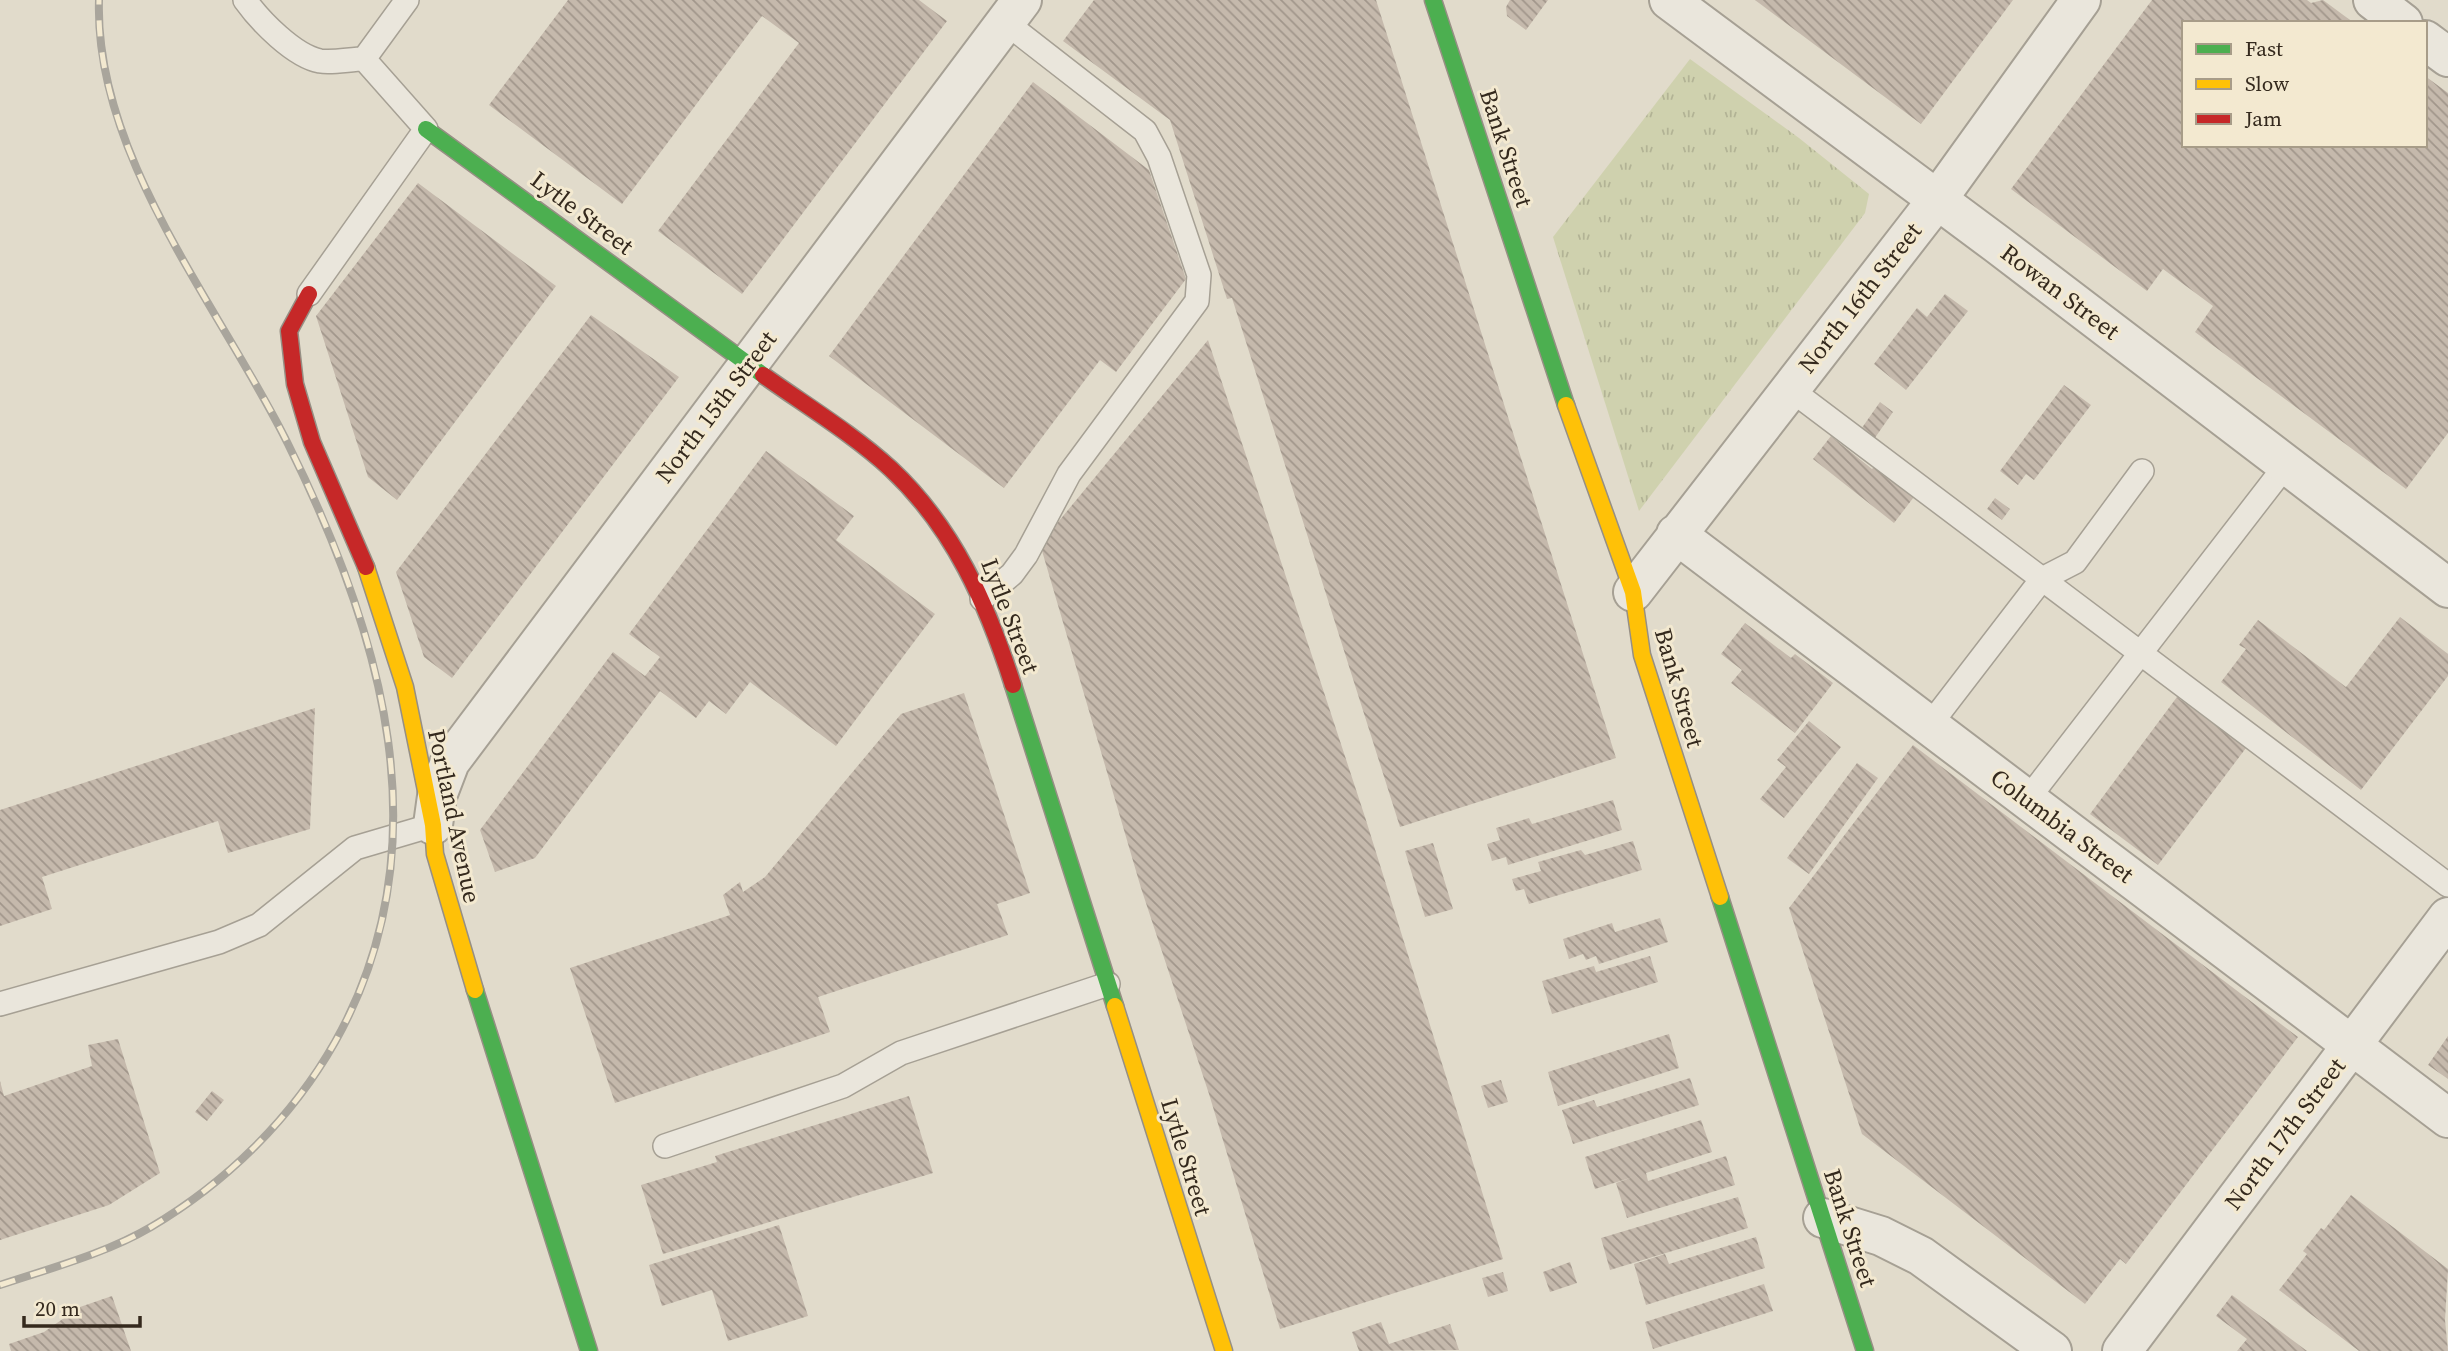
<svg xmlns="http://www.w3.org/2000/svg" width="2448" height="1351" viewBox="0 0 2448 1351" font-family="'Source Serif 4',serif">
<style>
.grass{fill:url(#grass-tufts)}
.building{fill:url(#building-back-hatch)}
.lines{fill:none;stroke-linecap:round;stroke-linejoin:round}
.lane-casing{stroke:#a6a094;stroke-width:26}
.street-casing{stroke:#a6a094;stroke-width:42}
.fast-casing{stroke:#968f84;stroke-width:19}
.slow-casing{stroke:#968f84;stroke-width:19}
.jam-casing{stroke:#968f84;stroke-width:19}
.lane{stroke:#eae6dc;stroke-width:23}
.street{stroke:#eae6dc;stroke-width:38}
.fast{stroke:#4caf50;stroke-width:16}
.slow{stroke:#ffc107;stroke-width:16}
.jam{stroke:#c62828;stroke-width:16}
.rail-casing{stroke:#a9a59c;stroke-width:8}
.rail{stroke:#f3e9d0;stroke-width:5;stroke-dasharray:16;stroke-linecap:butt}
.labels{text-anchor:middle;stroke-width:6;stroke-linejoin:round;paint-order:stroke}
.street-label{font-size:24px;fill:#34291d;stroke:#f3e9d0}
</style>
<defs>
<pattern id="grass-tufts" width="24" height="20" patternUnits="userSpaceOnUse" patternTransform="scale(1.75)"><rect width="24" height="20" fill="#cfd1ae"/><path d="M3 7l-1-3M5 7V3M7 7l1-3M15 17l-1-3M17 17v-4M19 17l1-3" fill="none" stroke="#b2b395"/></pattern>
<pattern id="building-back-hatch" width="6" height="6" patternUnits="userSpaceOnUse" patternTransform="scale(1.75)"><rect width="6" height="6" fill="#c5b9ac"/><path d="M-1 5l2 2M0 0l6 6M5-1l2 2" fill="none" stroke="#a1968b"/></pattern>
</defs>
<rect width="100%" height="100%" fill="#e1dbcb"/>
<!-- grass -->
<path class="grass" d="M 1690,59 L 1799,138 L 1869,194 L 1865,213 L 1639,511 L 1553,237 Z"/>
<!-- building -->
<path class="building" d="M 568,0 L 919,0 L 947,21 L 742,294 L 658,231 L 799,43 L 762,16 L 622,204 L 489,105 Z
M 1094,0 L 1376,0 L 1616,758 L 1400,827 L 1232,298 L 1227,299 L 1170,120 L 1063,41 Z
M 1510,0 L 1548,0 L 1526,30 L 1507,16 L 1506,7 Z
M 1755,0 L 2013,0 L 1921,124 Z
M 2152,0 L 2307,0 L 2311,3 L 2323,0 L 2354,23 L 2184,23 L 2184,145 L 2425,145 L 2425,76 L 2448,93 L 2448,433 L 2406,489 L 2195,332 L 2213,306 L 2163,269 L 2147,291 L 2011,189 Z
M 1033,82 L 1149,170 L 1186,279 L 1116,372 L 1100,360 L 1004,488 L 829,356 Z
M 418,183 L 556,286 L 397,500 L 368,477 L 316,316 Z
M 1945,294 L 1968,311 L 1906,390 L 1874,364 L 1917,308 L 1927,317 Z
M 591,315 L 679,377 L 452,678 L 424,657 L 396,572 Z
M 1208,340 L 1365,817 L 1503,1259 L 1280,1329 L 1209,1094 L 1141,888 L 1040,544 Z
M 2064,385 L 2091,405 L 2034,480 L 2026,474 L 2018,485 L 2000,471 Z
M 1880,402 L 1893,412 L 1872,442 L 1859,432 Z
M 1831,436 L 1872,469 L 1879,462 L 1917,493 L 1894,523 L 1813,459 Z
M 766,451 L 854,516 L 836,540 L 935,614 L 836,746 L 750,682 L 726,714 L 709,701 L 696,718 L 660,691 L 535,858 L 495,872 L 480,830 L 613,652 L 645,676 L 660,657 L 629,634 Z
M 1995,498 L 2010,509 L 2002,520 L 1987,509 Z
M 2400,617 L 2448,654 L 2448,676 L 2361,790 L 2221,682 L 2246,649 L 2239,645 L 2258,620 L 2346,687 Z
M 1745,623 L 1791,658 L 1795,654 L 1833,683 L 1795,733 L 1731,683 L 1742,670 L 1721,654 Z
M 964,693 L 1030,893 L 997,904 L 1008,935 L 818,997 L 830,1032 L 615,1103 L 570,968 L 730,915 L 723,895 L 740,882 L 743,892 L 765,877 L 901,714 Z
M 2177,697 L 2246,748 L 2158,865 L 2090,814 Z
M 315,708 L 310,829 L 228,853 L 218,821 L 42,877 L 52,909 L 0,926 L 0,810 Z
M 1809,721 L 1841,747 L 1784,818 L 1760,799 L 1786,767 L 1777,760 Z
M 1913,745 L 2298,1037 L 2126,1264 L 2120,1259 L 2085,1304 L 1862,1134 L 1789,908 Z
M 1857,763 L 1878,778 L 1809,874 L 1787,858 Z
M 1613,800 L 1622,830 L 1508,865 L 1506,857 L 1492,861 L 1487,844 L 1500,840 L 1496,828 L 1529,818 L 1532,824 Z
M 1633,841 L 1642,870 L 1529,904 L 1524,889 L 1516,891 L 1512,879 L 1541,871 L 1538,862 L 1581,850 L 1585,855 Z
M 1433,843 L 1453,909 L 1425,917 L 1405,851 Z
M 1660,918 L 1668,942 L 1599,964 L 1596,956 L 1586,960 L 1583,954 L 1569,959 L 1563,939 L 1612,923 L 1615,932 Z
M 1650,956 L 1658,982 L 1552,1014 L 1542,981 L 1594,966 L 1596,972 Z
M 1669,1034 L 1679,1068 L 1558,1106 L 1548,1072 Z
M 2448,1036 L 2448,1079 L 2428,1065 Z
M 118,1039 L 160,1173 L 109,1205 L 0,1240 L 0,1081 L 4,1096 L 92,1066 L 88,1045 Z
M 1690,1078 L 1699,1105 L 1573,1144 L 1562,1110 L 1594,1100 L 1597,1107 Z
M 1501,1080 L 1508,1102 L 1488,1108 L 1481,1086 Z
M 212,1091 L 224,1100 L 207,1121 L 195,1112 Z
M 909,1096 L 933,1173 L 663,1254 L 641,1185 L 717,1162 L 715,1156 Z
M 1701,1120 L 1712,1152 L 1646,1173 L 1648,1181 L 1726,1156 L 1735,1185 L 1627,1218 L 1616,1183 L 1633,1177 L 1595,1189 L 1585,1157 Z
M 2351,1195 L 2448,1269 L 2445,1320 L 2448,1351 L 2359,1351 L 2279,1290 L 2307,1254 L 2303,1251 L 2321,1228 L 2324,1230 Z
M 1738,1197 L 1748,1228 L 1610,1270 L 1601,1238 Z
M 779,1225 L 808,1316 L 728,1341 L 712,1290 L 662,1306 L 649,1265 Z
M 1756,1237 L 1765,1268 L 1646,1305 L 1634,1264 L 1665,1254 L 1669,1264 Z
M 1570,1262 L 1577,1283 L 1550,1292 L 1543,1272 Z
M 1503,1272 L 1508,1291 L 1488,1297 L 1482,1278 Z
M 1764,1284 L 1773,1311 L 1653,1349 L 1645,1322 Z
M 2232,1295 L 2307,1351 L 2237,1351 L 2247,1339 L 2216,1316 Z
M 112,1296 L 131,1351 L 11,1351 L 9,1344 L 44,1332 L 80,1307 Z
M 1381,1322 L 1389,1344 L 1450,1324 L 1459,1350 L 1359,1351 L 1352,1332 Z"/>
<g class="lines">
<!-- lane casing -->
<g class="lane-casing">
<path id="lane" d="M 245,0 C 260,21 294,56 320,61 C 333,63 351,59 364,59
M 309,294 L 426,129 L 364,59 L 407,0
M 1790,389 L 2448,885
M 982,599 L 1012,574 L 1026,555 L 1069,474 L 1197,301 L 1199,275 L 1159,157 L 1145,131 L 1005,22
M 1929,726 L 2042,579 L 2075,562 L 2142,471
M 2027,800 L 2286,465
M 0,1004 L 219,942 L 259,925 L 355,848 L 433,825
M 665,1146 L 843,1086 L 901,1053 L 1108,984"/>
</g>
<!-- street casing -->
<g class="street-casing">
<path id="street" d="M 1669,0 L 1997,244 L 2448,588
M 2373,0 L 2403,23
M 2425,40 L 2448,57
M 1676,534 L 2448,1118
M 1633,592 L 1937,200 L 2081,0
M 433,825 L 437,796 L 450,762 L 1022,0
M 1823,1218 L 1881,1236 L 1921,1256 L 2052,1351
M 2122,1351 L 2448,917"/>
</g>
<!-- fast casing -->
<g class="fast-casing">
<path id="fast" d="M 1433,0 L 1566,405
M 426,129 L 763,375
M 1013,685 L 1115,1006
M 1720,897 L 1865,1351
M 475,990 L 589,1351"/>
</g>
<!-- slow casing -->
<g class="slow-casing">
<path id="slow" d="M 1566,405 L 1633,592 L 1642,655 L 1720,897
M 366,567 L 405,687 L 433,825 L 435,854 L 475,990
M 1115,1006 L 1224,1351"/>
</g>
<!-- jam casing -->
<g class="jam-casing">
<path id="jam" d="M 309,294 L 289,331 L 295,384 L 312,442 L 366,567
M 763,375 C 805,405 853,434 891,469 C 954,528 987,604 1013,685"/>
</g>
<!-- lane -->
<use href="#lane" class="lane"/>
<!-- street -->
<use href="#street" class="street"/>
<!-- fast -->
<use href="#fast" class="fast"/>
<!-- slow -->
<use href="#slow" class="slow"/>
<!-- jam -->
<use href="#jam" class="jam"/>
<!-- rail casing -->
<g class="rail-casing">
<path id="rail" d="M 0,1285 C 51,1268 105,1254 151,1227 C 227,1182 292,1118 335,1042 C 445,846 382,633 288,444 C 221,308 94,157 99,0"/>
</g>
<!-- rail -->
<use href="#rail" class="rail"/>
</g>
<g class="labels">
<!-- street labels -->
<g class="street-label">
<text transform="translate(1506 148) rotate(72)" y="8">Bank Street</text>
<text transform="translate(582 213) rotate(37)" y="8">Lytle Street</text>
<text transform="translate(2060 292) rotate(37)" y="8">Rowan Street</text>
<text transform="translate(1860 298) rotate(-52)" y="8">North 16th Street</text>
<text transform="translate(716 407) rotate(-53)" y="8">North 15th Street</text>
<text transform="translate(1010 616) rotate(69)" y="8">Lytle Street</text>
<text transform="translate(1679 688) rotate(74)" y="8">Bank Street</text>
<text transform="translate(454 816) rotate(78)" y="8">Portland Avenue</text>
<text transform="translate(2062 826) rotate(37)" y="8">Columbia Street</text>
<text transform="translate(2285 1134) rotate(-53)" y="8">North 17th Street</text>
<text transform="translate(1186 1157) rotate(73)" y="8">Lytle Street</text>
<text transform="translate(1850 1228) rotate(72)" y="8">Bank Street</text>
</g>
</g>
<!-- legend -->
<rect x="2182" y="21" width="245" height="126" fill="#f3e9d0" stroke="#a79c88" stroke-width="2"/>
<rect x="2196" y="44" width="35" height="10" fill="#4caf50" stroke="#a79c88" stroke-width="2"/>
<text x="2245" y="56" font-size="21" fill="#34291d">Fast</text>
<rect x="2196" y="79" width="35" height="10" fill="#ffc107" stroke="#a79c88" stroke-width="2"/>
<text x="2245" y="91" font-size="21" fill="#34291d">Slow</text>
<rect x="2196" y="114" width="35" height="10" fill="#c62828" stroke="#a79c88" stroke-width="2"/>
<text x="2245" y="126" font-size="21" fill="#34291d">Jam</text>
<!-- scale -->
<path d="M24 1316v10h116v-10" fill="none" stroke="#34291d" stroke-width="3.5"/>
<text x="35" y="1316" font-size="21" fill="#34291d" stroke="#f3e9d0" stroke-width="5" paint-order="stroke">20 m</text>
</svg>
